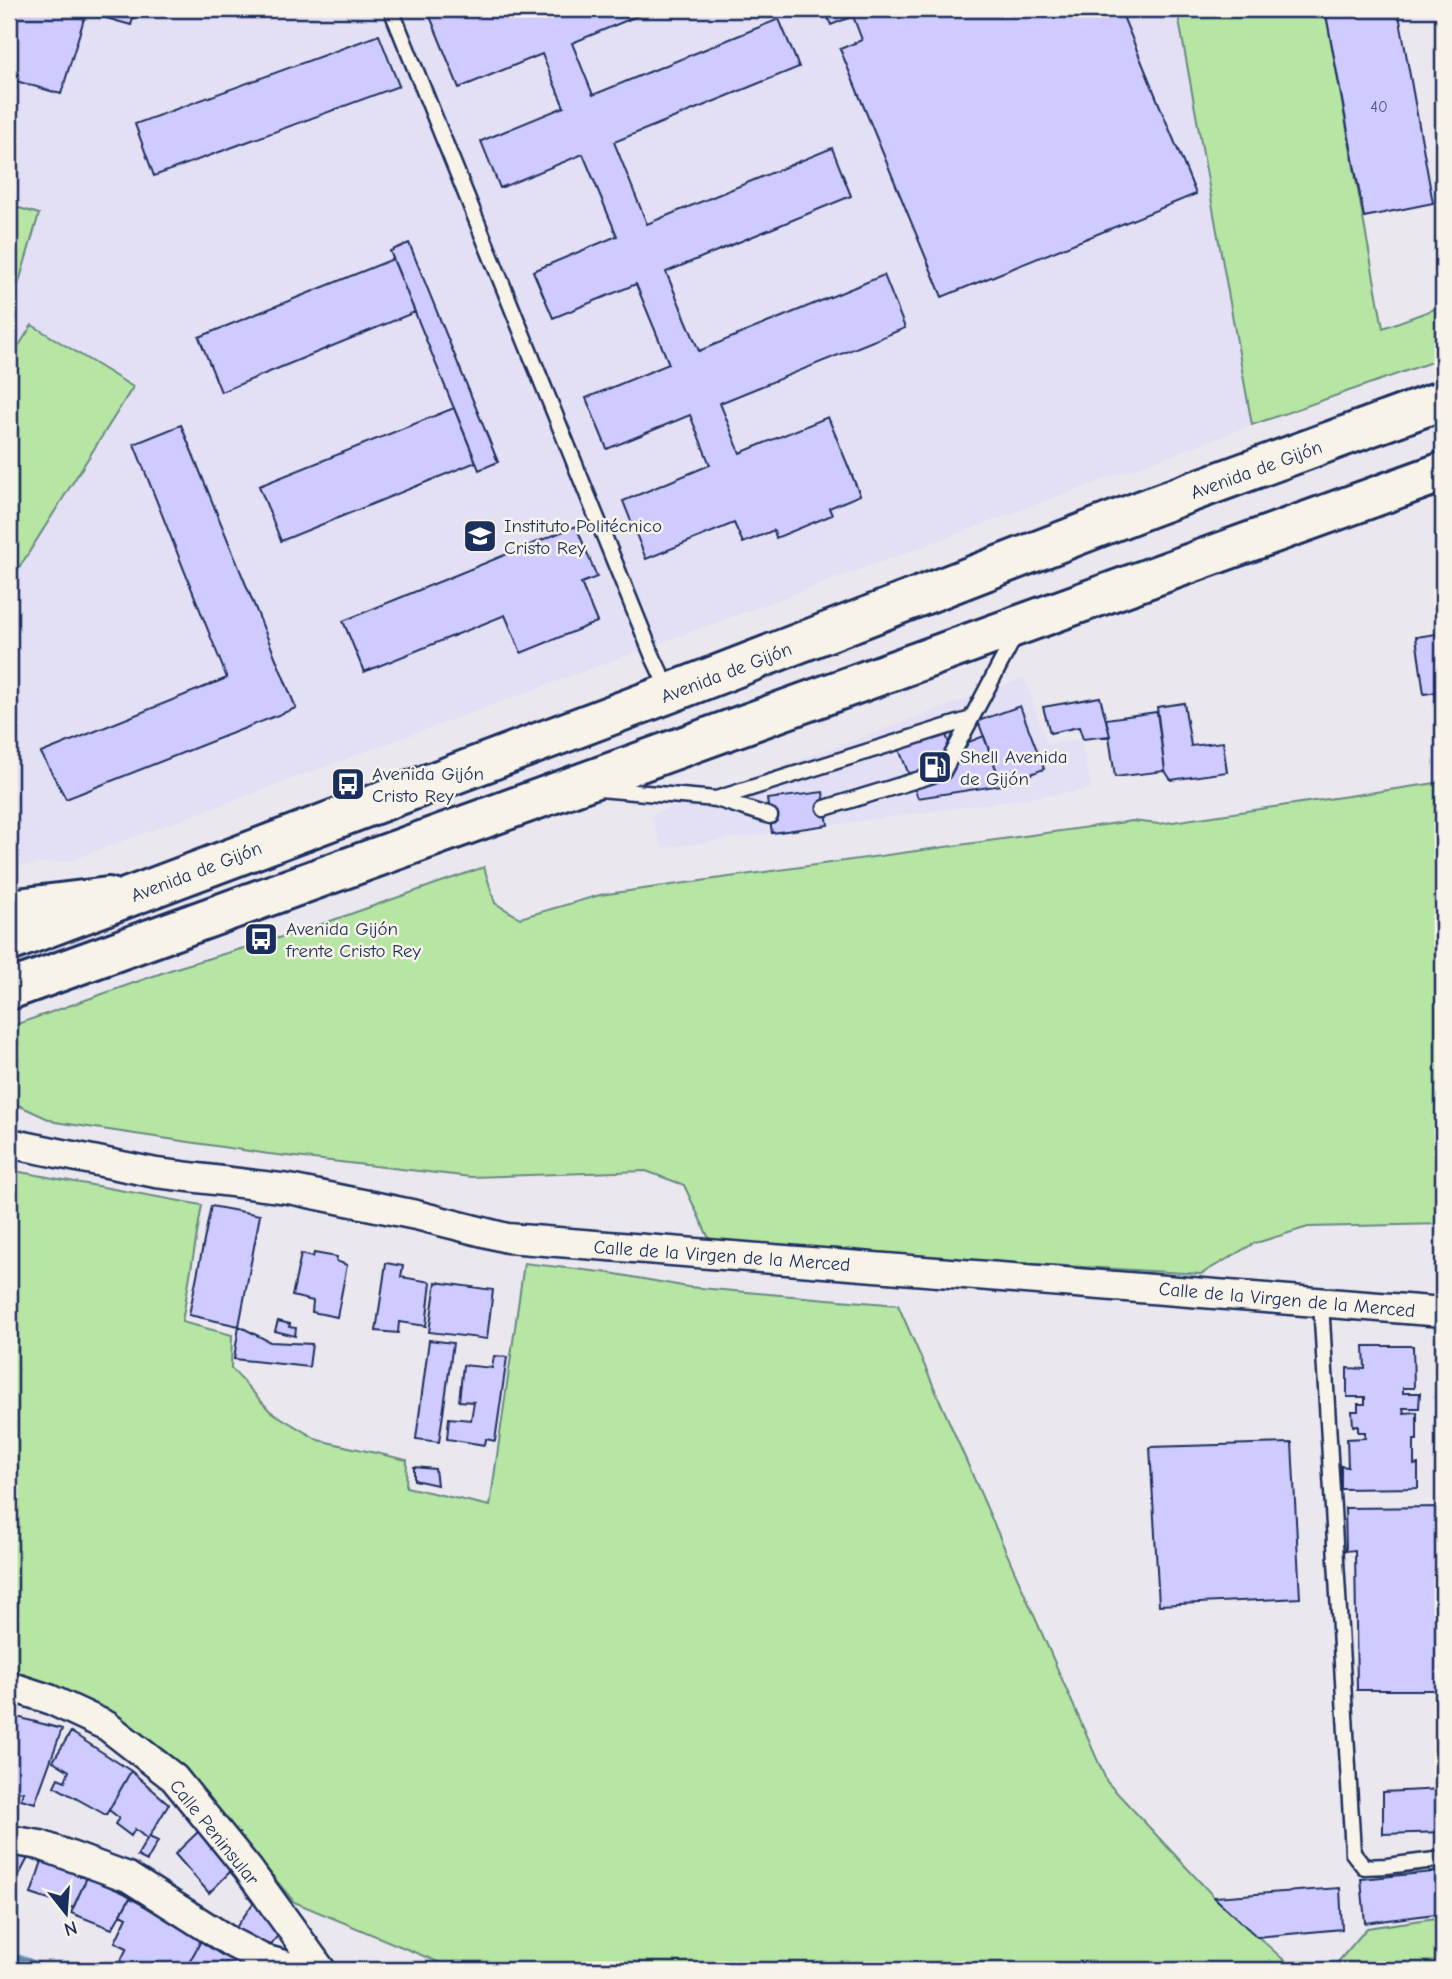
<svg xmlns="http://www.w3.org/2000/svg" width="1452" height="1979" viewBox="0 0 1452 1979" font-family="'Comic Neue',sans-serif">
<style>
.built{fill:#e3dff4}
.green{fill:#b6e5a4;stroke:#688a81;stroke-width:2}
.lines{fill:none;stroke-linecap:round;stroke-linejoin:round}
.stream{stroke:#618bb5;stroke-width:10}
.building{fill:#d0cbfe;stroke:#1b2f5e;stroke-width:2}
.lane-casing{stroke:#1b2f5e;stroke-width:19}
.street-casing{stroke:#1b2f5e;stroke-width:33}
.secondary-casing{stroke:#1b2f5e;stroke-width:44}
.highway-casing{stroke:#1b2f5e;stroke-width:44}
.lane{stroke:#f7f3e8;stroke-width:14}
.street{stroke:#f7f3e8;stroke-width:28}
.secondary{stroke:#f7f3e8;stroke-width:38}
.highway{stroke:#f7f3e8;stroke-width:38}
.labels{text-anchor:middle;stroke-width:5;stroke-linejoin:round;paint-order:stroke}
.number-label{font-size:16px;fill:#485686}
.street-label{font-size:19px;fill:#1b2f5e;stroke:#f7f3e8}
.poi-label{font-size:19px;fill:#1b2f5e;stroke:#f7f3e8;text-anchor:start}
</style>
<rect width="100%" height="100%" fill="#ebe7ef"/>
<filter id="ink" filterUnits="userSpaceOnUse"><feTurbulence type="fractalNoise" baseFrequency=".0143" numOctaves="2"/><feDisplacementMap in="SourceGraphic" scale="14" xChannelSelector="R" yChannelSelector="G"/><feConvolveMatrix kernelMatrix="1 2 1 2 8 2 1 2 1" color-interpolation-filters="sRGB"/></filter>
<g filter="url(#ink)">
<!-- built -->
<path class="built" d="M 9,9 L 1177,9 L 1252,425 L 71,860 L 9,867 Z
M 1024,678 L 1047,744 L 1081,740 L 1091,789 L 663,848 L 651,815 Z"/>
<!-- green -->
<path class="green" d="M 1177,9 L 1325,9 L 1383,328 L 1443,306 L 1443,358 L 1252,425 Z
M 9,205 L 39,214 L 9,316 Z
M 32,325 L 133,387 L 19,568 L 9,561 L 9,361 Z
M 1443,782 L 1443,1224 L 1308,1227 L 1253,1244 L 1201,1274 L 712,1245 L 684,1185 L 646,1171 L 471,1177 L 269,1154 L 55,1122 L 9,1101 L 9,1027 L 176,968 L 302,931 L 484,867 L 495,903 L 520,918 L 600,895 L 1132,821 L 1159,824 Z
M 9,1170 L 202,1205 L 182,1322 L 232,1335 L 231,1368 L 270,1411 L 318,1440 L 407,1460 L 406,1487 L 490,1506 L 524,1263 L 610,1273 L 688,1287 L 898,1305 L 1107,1782 L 1214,1897 L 1295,1970 L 457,1970 L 294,1902 L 181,1764 L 17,1680 L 9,1674 Z
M 1443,1917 L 1443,1970 L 1331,1970 L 1367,1928 Z"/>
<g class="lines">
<!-- stream -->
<path class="stream" d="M 9,1956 L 46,1970"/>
</g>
<!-- building -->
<path class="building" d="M 9,9 L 87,9 L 61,94 L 9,79 Z
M 101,9 L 136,9 L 131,25 L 99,16 Z
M 427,9 L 654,9 L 572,43 L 593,95 L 779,19 L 799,67 L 614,142 L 647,224 L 832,148 L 851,196 L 666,272 L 699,351 L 884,275 L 905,328 L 720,403 L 740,453 L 828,417 L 860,495 L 829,508 L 832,515 L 776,538 L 774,530 L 743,543 L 734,523 L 646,559 L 623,501 L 710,465 L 690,415 L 607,449 L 586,398 L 669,364 L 636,284 L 553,318 L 533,271 L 617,236 L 583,154 L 500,188 L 481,141 L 564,107 L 542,54 L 459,88 Z
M 824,9 L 1120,9 L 1196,194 L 942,297 L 840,49 L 862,40 L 853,16 L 831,25 Z
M 1325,9 L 1398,9 L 1433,203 L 1364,217 Z
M 379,35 L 399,86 L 154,176 L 135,124 Z
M 409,243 L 498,462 L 479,470 L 390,251 Z
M 393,259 L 415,312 L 221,392 L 199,337 Z
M 454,408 L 476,462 L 281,541 L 259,486 Z
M 181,425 L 296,708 L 66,799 L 41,753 L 227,678 L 134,444 Z
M 576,526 L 597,577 L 581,583 L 597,622 L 521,653 L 505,615 L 364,672 L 343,621 Z
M 1443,633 L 1443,691 L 1424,694 L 1416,637 Z
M 1100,697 L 1110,736 L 1083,739 L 1079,727 L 1050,733 L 1043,707 Z
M 1184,703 L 1191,746 L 1223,742 L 1227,772 L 1171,780 L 1165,771 L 1157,707 Z
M 1020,706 L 1044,769 L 1002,785 L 978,721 Z
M 1157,712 L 1165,771 L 1115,777 L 1109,736 L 1110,736 L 1106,719 Z
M 944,729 L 951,749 L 984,736 L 1002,785 L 918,798 L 897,744 Z
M 823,792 L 828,825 L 772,833 L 767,799 Z
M 211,1206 L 260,1215 L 239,1326 L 189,1315 Z
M 314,1253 L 337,1257 L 336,1261 L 347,1265 L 337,1317 L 312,1312 L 313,1301 L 292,1296 L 301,1254 L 313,1257 Z
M 386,1263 L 403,1266 L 401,1277 L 431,1282 L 426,1326 L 399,1322 L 398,1333 L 376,1331 Z
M 436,1282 L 493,1290 L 487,1339 L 429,1332 Z
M 278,1321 L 290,1324 L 289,1327 L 296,1328 L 295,1336 L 275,1331 Z
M 239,1326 L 270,1342 L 312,1344 L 309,1367 L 234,1359 Z
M 429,1340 L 453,1343 L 439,1442 L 416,1439 Z
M 1364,1346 L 1413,1346 L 1414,1388 L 1403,1388 L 1403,1393 L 1420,1393 L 1419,1408 L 1403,1408 L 1404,1413 L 1417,1412 L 1417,1440 L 1414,1440 L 1414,1465 L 1418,1464 L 1418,1488 L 1341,1489 L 1341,1466 L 1348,1467 L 1347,1439 L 1365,1438 L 1365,1432 L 1358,1432 L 1358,1425 L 1353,1426 L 1352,1411 L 1358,1411 L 1358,1404 L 1365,1404 L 1365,1397 L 1347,1397 L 1347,1368 L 1365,1369 Z
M 494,1356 L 507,1357 L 495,1441 L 486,1439 L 485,1445 L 447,1439 L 449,1418 L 471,1420 L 474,1402 L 459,1401 L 463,1365 L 492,1368 Z
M 1292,1443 L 1300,1598 L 1159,1605 L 1150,1447 Z
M 414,1467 L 435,1469 L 437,1485 L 414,1480 Z
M 1443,1507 L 1443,1690 L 1357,1690 L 1355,1550 L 1346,1551 L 1345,1508 Z
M 9,1706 L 19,1709 L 17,1717 L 62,1729 L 35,1803 L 21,1799 L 23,1792 L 9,1789 Z
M 71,1732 L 131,1771 L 106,1815 L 54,1786 L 58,1778 L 65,1781 L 69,1771 L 53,1761 Z
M 131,1771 L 169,1804 L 149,1837 L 158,1841 L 147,1861 L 137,1856 L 147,1839 L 135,1829 L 131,1836 L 115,1824 L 119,1818 L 109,1810 Z
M 1443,1789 L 1443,1832 L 1383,1834 L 1383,1792 Z
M 199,1831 L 232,1870 L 209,1893 L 175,1854 Z
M 9,1851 L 28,1858 L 9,1894 Z
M 42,1861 L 88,1875 L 73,1908 L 31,1894 Z
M 1443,1871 L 1443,1913 L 1365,1923 L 1361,1879 Z
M 87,1877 L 131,1896 L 112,1929 L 71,1913 Z
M 1340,1888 L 1342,1929 L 1257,1937 L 1214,1897 Z
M 130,1898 L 203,1937 L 185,1970 L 173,1970 L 173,1968 L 155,1962 L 152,1970 L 116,1970 L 127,1948 L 115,1942 L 127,1917 L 121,1914 Z
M 254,1902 L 279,1934 L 264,1953 L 235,1929 Z
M 203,1937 L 265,1970 L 185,1970 Z"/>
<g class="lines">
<!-- lane casing -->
<g class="lane-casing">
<path id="lane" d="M 391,9 L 653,657 L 669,691
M 599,789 L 716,799 L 971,719 L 1016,634
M 716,799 L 770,816
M 825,808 L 943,772 L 971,719
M 1321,1302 L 1353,1853 L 1364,1867 L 1387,1866 L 1443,1859"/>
</g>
<!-- street casing -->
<g class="street-casing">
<path id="street" d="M 9,1143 L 156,1173 L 289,1189 L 416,1215 L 507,1238 L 1443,1312
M 9,1686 L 49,1699 L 107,1726 L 174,1778 L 248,1869 L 321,1970
M 9,1840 L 40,1845 L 128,1877 L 232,1943 L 263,1959 L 302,1970"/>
</g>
<!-- secondary casing -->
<g class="secondary-casing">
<path id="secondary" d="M 9,909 L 108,897"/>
</g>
<!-- highway casing -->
<g class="highway-casing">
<path id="highway" d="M 9,942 L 670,693 L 1153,506 L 1443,400
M 9,990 L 1443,472"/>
</g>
<!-- lane -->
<use href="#lane" class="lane"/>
<!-- street -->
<use href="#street" class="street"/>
<!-- secondary -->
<use href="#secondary" class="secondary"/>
<!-- highway -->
<use href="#highway" class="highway"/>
</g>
</g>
<!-- icons -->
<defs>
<g id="school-square" transform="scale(1.75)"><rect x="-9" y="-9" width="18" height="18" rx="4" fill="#1b2f5e" stroke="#f7f3e8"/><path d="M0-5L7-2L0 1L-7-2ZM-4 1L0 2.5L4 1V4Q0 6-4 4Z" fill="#fff"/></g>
<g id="fuel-square" transform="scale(1.75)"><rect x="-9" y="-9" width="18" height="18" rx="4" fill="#1b2f5e" stroke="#f7f3e8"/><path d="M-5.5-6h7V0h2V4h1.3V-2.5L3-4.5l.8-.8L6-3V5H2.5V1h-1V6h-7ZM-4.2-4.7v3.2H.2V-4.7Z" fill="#fff"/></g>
<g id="bus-square" transform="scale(1.75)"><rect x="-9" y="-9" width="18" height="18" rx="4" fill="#1b2f5e" stroke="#f7f3e8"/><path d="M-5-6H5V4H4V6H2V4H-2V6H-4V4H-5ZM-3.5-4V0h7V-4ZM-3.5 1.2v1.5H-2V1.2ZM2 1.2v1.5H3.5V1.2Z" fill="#fff"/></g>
</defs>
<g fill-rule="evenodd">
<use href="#school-square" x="480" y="536"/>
<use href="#fuel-square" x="935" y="767"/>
<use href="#bus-square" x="348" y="784"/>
<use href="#bus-square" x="261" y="939"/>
</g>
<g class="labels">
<!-- number labels -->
<g class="number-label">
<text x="1379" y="112">40</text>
</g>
<!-- street labels -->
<g class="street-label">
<text transform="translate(1256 469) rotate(-20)" y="7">Avenida de Gijón</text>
<text transform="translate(726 672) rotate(-21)" y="7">Avenida de Gijón</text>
<text transform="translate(196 871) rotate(-21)" y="7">Avenida de Gijón</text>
<text transform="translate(722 1255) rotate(4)" y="7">Calle de la Virgen de la Merced</text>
<text transform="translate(1287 1299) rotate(5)" y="7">Calle de la Virgen de la Merced</text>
<text transform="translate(215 1832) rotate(51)" y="7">Calle Peninsular</text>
</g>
<!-- poi labels -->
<g class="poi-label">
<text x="504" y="532">Instituto Politécnico<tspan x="504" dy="22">Cristo Rey</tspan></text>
<text x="960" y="763">Shell Avenida<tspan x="960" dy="22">de Gijón</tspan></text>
<text x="372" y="780">Avenida Gijón<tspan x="372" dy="22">Cristo Rey</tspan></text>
<text x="286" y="935">Avenida Gijón<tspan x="286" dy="22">frente Cristo Rey</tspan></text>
</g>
</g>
<!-- margin -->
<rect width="1452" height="1979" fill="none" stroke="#f7f3e8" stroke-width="35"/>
<rect x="18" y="18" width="1417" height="1944" fill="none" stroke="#1b2f5e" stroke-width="2.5" filter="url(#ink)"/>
<!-- north arrow -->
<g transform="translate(66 1913) rotate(163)" stroke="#f7f3e8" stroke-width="5" paint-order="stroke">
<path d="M0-5L12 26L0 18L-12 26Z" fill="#1b2f5e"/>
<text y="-10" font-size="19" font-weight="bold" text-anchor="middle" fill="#1b2f5e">N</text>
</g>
</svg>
